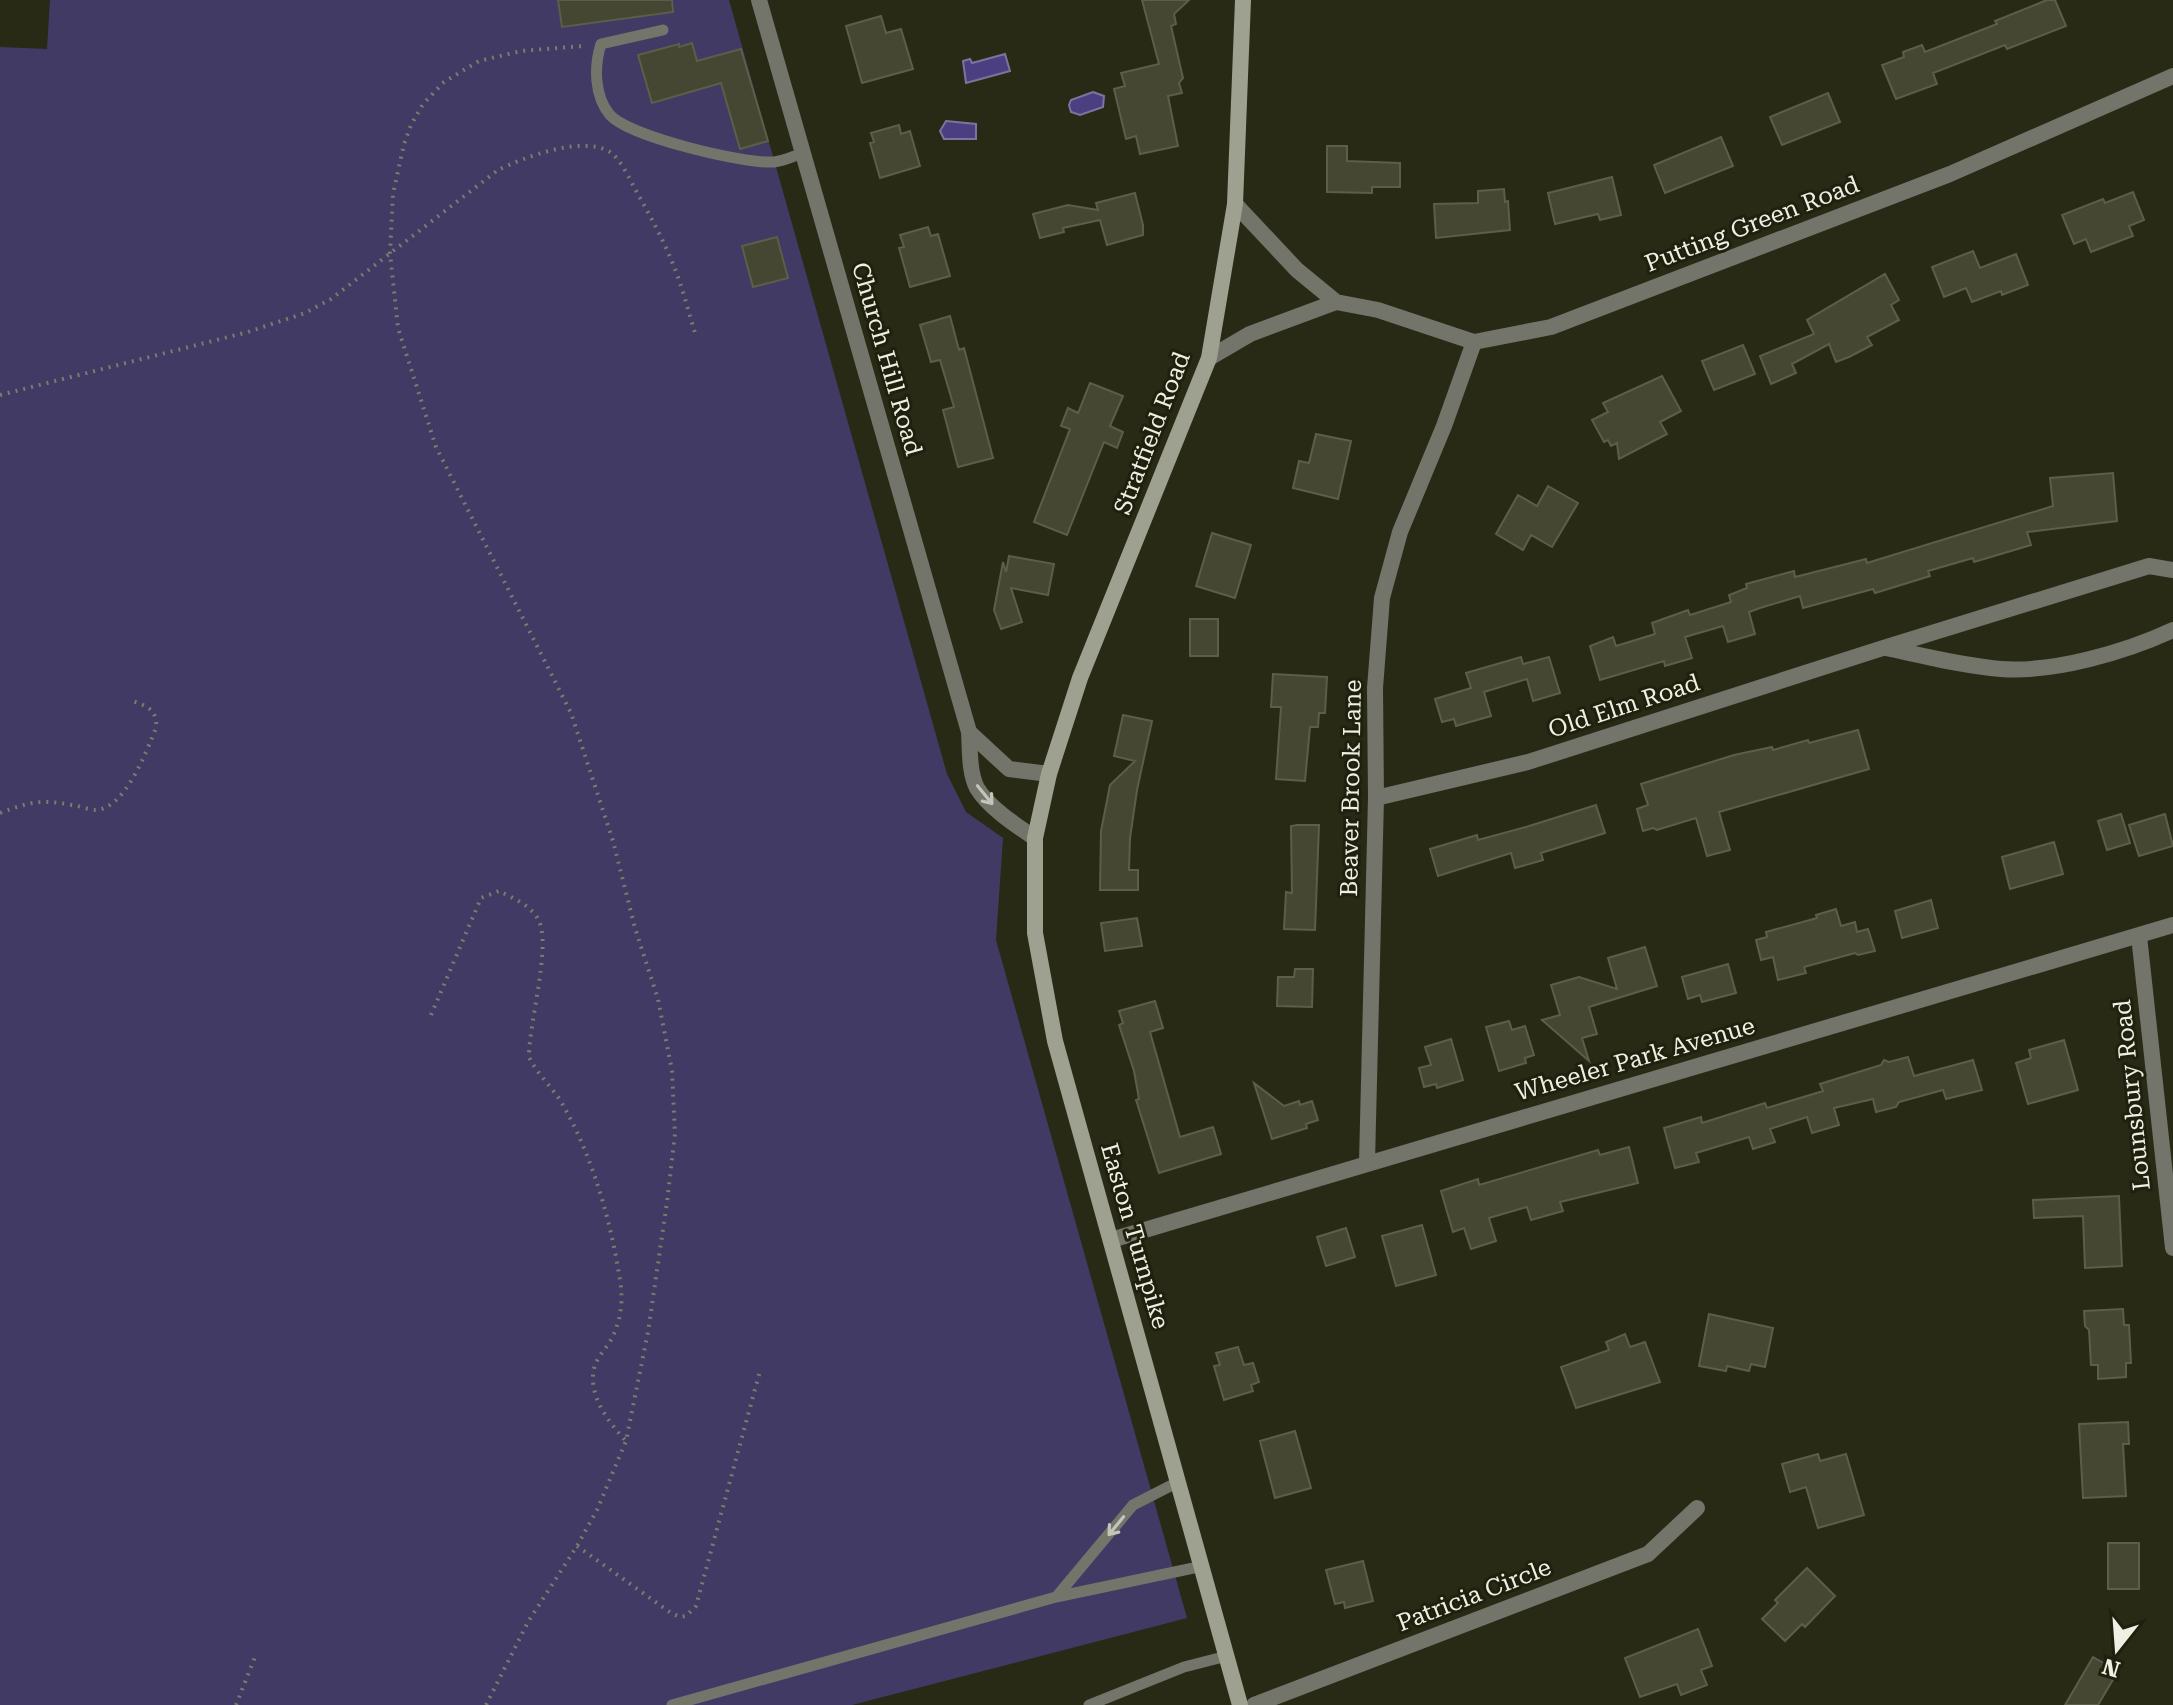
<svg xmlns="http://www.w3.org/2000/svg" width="2173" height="1705" viewBox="0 0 2173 1705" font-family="'Roboto Serif',serif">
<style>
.green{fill:#413a65}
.water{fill:#4c3f81;stroke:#7d749e;stroke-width:2}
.building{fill:#464733;stroke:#5c5e49;stroke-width:2}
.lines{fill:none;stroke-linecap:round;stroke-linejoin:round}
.path{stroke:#7b7c6b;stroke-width:4;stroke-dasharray:2 6;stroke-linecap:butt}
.service{stroke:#73746a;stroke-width:11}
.minor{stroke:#73746a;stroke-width:16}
.secondary{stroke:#9ea090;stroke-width:16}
.oneway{stroke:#c4c5b9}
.labels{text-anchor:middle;stroke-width:6;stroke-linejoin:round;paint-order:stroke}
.street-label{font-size:24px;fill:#eff0e3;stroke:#1f200d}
</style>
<rect width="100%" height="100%" fill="#282a16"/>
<!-- green -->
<path class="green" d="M 50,0 L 729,0 L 947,774 L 966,812 L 1003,838 L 996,940 L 1187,1618 L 852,1705 L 0,1705 L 0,47 L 47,49 Z"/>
<!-- water -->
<path class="water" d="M 1005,54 L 1010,71 L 966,83 L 963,61 L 970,59 L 972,63 Z
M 1093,92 L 1104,96 L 1103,107 L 1080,115 L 1071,112 L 1069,105 L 1071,100 Z
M 946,121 L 976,124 L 976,139 L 944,139 L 940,131 Z"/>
<!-- building -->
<path class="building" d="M 558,0 L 672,0 L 673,12 L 562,27 Z
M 1142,0 L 1189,0 L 1174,14 L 1176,24 L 1171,26 L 1183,78 L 1179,83 L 1182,93 L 1168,96 L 1178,146 L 1140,154 L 1136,136 L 1126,139 L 1114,89 L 1125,86 L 1121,73 L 1159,64 Z
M 2047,0 L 2055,0 L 2066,26 L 2007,49 L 2005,45 L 1933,73 L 1937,84 L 1896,99 L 1882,65 L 1904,57 L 1903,52 L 1922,45 L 1925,52 L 1997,24 L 1995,21 Z
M 881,16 L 886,33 L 901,29 L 913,69 L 862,83 L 846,26 Z
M 692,43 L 697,61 L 741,49 L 768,141 L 740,149 L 721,83 L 652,103 L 638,55 L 679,44 L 679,47 Z
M 1828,93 L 1840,122 L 1782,145 L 1770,117 Z
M 899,125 L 901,134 L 910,131 L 920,166 L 880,178 L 870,143 L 874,142 L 871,133 Z
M 1721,137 L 1733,166 L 1665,193 L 1654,165 Z
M 1327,146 L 1347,146 L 1347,161 L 1400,163 L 1400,187 L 1372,187 L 1372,193 L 1327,192 Z
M 1612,177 L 1621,215 L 1600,220 L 1598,214 L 1555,224 L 1548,193 Z
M 1504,189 L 1505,202 L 1508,201 L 1510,230 L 1436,238 L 1434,204 L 1478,203 L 1478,191 Z
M 2133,192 L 2144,220 L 2129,226 L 2133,236 L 2091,252 L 2086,239 L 2074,244 L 2062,215 L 2103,199 L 2105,203 Z
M 1135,193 L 1143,225 L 1143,235 L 1107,245 L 1100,220 L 1063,228 L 1064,232 L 1040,238 L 1033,214 L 1068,205 L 1098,210 L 1096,203 Z
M 928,227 L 931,236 L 938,234 L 950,276 L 910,287 L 899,248 L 904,247 L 900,235 Z
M 777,237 L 788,278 L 753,287 L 742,246 Z
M 1973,251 L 1980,268 L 2016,254 L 2028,285 L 2002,295 L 2001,291 L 1972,302 L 1966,288 L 1944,297 L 1932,267 Z
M 1885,274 L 1899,300 L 1891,305 L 1899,320 L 1867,337 L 1872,345 L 1849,357 L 1836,362 L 1829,344 L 1792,364 L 1796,373 L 1771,384 L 1760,356 L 1814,334 L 1807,320 Z
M 950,316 L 959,350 L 964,348 L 993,458 L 958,467 L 943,410 L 954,407 L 940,360 L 931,362 L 920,325 Z
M 1743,345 L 1755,374 L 1714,390 L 1702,361 Z
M 1662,376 L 1681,411 L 1660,422 L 1667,434 L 1619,459 L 1617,443 L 1611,446 L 1608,440 L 1604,442 L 1592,420 L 1608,412 L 1603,403 Z
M 1090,383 L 1123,396 L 1110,426 L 1123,432 L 1117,448 L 1104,442 L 1067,535 L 1034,522 L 1070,429 L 1061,426 L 1068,408 L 1078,413 Z
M 1316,434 L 1351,441 L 1338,499 L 1293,488 L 1299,461 L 1309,463 Z
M 2113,473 L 2117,521 L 2027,532 L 2031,545 L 1974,562 L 1973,558 L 1928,571 L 1930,576 L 1875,593 L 1873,589 L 1803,608 L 1800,596 L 1760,608 L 1749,612 L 1755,634 L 1728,642 L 1723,626 L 1685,637 L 1692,658 L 1665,666 L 1664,661 L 1600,680 L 1590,646 L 1613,637 L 1616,646 L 1655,634 L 1652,623 L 1688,610 L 1690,615 L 1731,602 L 1729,595 L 1747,588 L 1746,584 L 1794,571 L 1795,577 L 1866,559 L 1867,563 L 2053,506 L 2050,478 Z
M 1548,486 L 1578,503 L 1552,547 L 1531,535 L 1523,550 L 1496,534 L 1518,495 L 1537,506 Z
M 1212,533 L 1251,545 L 1235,598 L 1196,586 Z
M 1009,556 L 1054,564 L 1048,595 L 1011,588 L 1022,622 L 1001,629 L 994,610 L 1003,562 L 1006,572 Z
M 1190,619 L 1218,619 L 1218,656 L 1190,656 Z
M 1521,657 L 1523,664 L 1549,657 L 1560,693 L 1533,701 L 1527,679 L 1484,692 L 1491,716 L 1456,726 L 1454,719 L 1442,722 L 1435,699 L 1471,688 L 1466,673 Z
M 1273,674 L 1327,677 L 1325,713 L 1319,713 L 1318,727 L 1310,727 L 1305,781 L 1276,779 L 1281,707 L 1271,707 Z
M 1123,715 L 1152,721 L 1137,790 L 1130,838 L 1129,870 L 1138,870 L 1138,890 L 1100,890 L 1101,831 L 1110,785 L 1135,761 L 1114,756 Z
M 1858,730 L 1869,769 L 1719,812 L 1730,850 L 1707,856 L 1696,818 L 1657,830 L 1653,828 L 1643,831 L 1637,809 L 1648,805 L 1641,784 L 1734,755 L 1772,747 L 1773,750 L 1808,740 L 1809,743 Z
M 1596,805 L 1605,833 L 1541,853 L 1543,860 L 1515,868 L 1511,853 L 1438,876 L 1430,849 L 1477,835 L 1478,840 L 1526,827 Z
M 2121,814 L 2130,843 L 2107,850 L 2098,821 Z
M 2165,814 L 2173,846 L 2139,856 L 2129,825 Z
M 1297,825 L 1319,825 L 1315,930 L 1284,929 L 1286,892 L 1292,893 L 1291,826 Z
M 2054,842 L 2063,874 L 2010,889 L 2002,857 Z
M 1931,900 L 1938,928 L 1902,938 L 1895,911 Z
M 1836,909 L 1841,926 L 1855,922 L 1857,932 L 1868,929 L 1875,951 L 1858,955 L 1855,953 L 1804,967 L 1806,973 L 1778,980 L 1773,957 L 1761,960 L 1756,940 L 1767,937 L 1766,932 L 1817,918 L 1816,915 Z
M 1137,918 L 1142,946 L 1105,951 L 1101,923 Z
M 1645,947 L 1657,986 L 1589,1007 L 1597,1034 L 1582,1038 L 1589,1061 L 1542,1020 L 1560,1015 L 1551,985 L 1579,977 L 1617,989 L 1608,958 Z
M 1728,964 L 1736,993 L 1702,1002 L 1700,995 L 1688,999 L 1682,977 Z
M 1295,969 L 1313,969 L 1312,1007 L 1277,1006 L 1278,977 L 1294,977 Z
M 1155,1001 L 1163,1028 L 1150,1032 L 1180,1137 L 1213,1127 L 1221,1154 L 1159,1173 L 1136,1100 L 1139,1099 L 1134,1071 L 1119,1025 L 1123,1023 L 1119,1011 Z
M 1509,1021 L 1512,1030 L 1525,1026 L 1534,1055 L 1525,1058 L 1526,1063 L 1499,1071 L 1486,1027 Z
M 1451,1039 L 1463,1080 L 1437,1088 L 1436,1084 L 1424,1087 L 1419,1068 L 1431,1065 L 1425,1047 Z
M 2064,1040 L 2078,1090 L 2028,1104 L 2016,1063 L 2031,1058 L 2029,1050 Z
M 1908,1057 L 1914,1076 L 1973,1060 L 1982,1090 L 1946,1099 L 1943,1090 L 1899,1102 L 1896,1107 L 1876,1112 L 1873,1099 L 1834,1108 L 1839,1125 L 1812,1133 L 1807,1117 L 1770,1129 L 1775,1142 L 1753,1149 L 1749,1137 L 1696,1153 L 1699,1162 L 1675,1168 L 1664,1128 L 1701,1117 L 1702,1123 L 1765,1103 L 1767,1108 L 1823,1091 L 1820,1084 L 1881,1065 L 1884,1060 L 1889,1062 Z
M 1254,1083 L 1284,1106 L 1299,1101 L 1300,1105 L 1312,1101 L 1318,1120 L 1306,1124 L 1307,1128 L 1272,1139 Z
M 1629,1147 L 1638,1183 L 1560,1202 L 1563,1211 L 1531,1220 L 1527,1207 L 1489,1218 L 1496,1241 L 1471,1249 L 1464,1228 L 1453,1232 L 1441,1191 L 1478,1179 L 1479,1185 L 1598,1150 L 1600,1155 Z
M 2119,1196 L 2122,1266 L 2085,1268 L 2083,1216 L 2034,1218 L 2033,1200 Z
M 1422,1225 L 1436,1275 L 1396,1286 L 1382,1236 Z
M 1346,1228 L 1355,1257 L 1326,1266 L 1317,1237 Z
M 2123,1309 L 2124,1325 L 2129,1325 L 2131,1363 L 2126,1363 L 2126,1377 L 2098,1379 L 2098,1365 L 2091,1365 L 2089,1330 L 2085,1326 L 2084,1311 Z
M 1709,1314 L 1773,1328 L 1765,1367 L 1751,1364 L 1749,1371 L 1727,1366 L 1726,1371 L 1699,1366 Z
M 1625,1334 L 1630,1347 L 1645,1342 L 1660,1382 L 1576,1408 L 1561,1367 L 1609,1350 L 1606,1342 Z
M 1238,1347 L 1244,1365 L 1253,1363 L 1259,1382 L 1251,1385 L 1253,1391 L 1224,1400 L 1214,1366 L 1220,1365 L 1216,1353 Z
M 2128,1422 L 2129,1444 L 2123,1444 L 2126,1496 L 2083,1498 L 2079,1424 Z
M 1295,1431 L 1311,1488 L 1275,1498 L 1260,1441 Z
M 1818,1454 L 1820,1461 L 1846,1454 L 1864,1515 L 1818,1528 L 1806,1487 L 1790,1492 L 1782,1464 Z
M 2108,1543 L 2139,1543 L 2139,1589 L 2108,1589 Z
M 1363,1561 L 1373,1601 L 1345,1608 L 1344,1602 L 1335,1604 L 1326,1570 Z
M 1807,1568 L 1835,1596 L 1805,1627 L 1802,1624 L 1785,1641 L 1762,1619 L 1778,1603 L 1775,1600 Z
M 1698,1629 L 1712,1666 L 1701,1670 L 1707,1685 L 1681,1695 L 1677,1684 L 1640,1697 L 1625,1658 Z
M 2093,1657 L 2118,1671 L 2098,1705 L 2065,1705 Z"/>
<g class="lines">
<!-- path -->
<path class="path" d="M 0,395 L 248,332 L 305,313 L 331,299 L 498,170 C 525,157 582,135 610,152 C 621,160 628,176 634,187 C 648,212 662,237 673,264 C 682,286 688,310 695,333
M 0,813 C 29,802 41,799 72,805 C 80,806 89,810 96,810 C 125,809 147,750 156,728 C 158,709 145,705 129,700
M 431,1015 L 481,898 L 499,891 C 513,898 532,906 539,921 C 551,947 529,1023 529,1057 C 538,1076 555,1089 564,1107 C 593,1158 611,1222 620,1280 C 624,1304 620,1325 608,1345 C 603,1351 598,1358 595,1365 C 586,1393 608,1422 626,1441
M 577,1546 L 671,1613 L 680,1617 L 686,1616 L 696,1606 L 760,1371
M 236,1705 L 255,1657
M 486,1705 L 528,1622 L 577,1546 L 597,1510 L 626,1441 L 648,1332 L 667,1202 L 675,1134 L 672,1071 L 658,999 L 635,928 L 613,841 L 571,713 L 436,447 L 398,328 L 390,253 L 393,194 L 404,144 L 411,125 L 423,104 L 444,82 L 479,61 L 521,51 L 583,46"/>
<!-- service -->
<path class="service" d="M 663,30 L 601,44 C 594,66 594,96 610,115 C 630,137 744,164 774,162 C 784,161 794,156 803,153
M 1057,1596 L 1133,1505 L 1178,1482
M 672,1705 L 1056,1597 L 1203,1566
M 1089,1705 L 1184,1667 L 1227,1656"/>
<!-- minor -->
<path class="minor" d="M 759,0 L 969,732 C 970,749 969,773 977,788 C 988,807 1017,826 1035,838
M 1235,204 L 1297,270 L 1336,302 L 1378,310 L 1474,342 L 1551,327 L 1950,174 L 2173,76
M 1209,358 L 1250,334 L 1336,302
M 1886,648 C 1924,656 1963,666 2001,669 C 2053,673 2126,652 2173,630
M 969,732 L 1009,769 L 1049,774
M 1376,798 L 1528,762 L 1883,648 L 2149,566 L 2173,570
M 2139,936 L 2173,1248
M 1367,1162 L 1376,798 L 1375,688 L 1382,598 L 1400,532 L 1444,426 L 1474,342
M 1111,1240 L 2173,925
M 1254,1705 L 1648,1554 L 1697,1508"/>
<!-- secondary -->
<path class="secondary" d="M 1240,1705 L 1055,1041 L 1035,933 L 1035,838 L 1049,774 L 1080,678 L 1209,358 L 1235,204 L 1243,0"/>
</g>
<!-- one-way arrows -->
<defs><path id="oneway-shaft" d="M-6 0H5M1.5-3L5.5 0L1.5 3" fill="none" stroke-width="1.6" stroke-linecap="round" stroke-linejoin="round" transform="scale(2)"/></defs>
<g class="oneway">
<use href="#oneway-shaft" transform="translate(985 795) rotate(51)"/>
<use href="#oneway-shaft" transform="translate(1116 1526) rotate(129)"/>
</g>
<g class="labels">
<!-- street labels -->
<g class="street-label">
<text transform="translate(1752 224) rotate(-21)" y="8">Putting Green Road</text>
<text transform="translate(887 359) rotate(74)" y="8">Church Hill Road</text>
<text transform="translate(1152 433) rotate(-69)" y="8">Stratfield Road</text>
<text transform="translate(1624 706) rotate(-18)" y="8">Old Elm Road</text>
<text transform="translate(1351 788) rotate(-89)" y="8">Beaver Brook Lane</text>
<text transform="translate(1635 1059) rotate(-16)" y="8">Wheeler Park Avenue</text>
<text transform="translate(2132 1095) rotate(-96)" y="8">Lounsbury Road</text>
<text transform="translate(1135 1236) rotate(74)" y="8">Easton Turnpike</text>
<text transform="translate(1474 1595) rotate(-21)" y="8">Patricia Circle</text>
</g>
</g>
<!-- north arrow -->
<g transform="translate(2117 1649) rotate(197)" stroke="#1f200d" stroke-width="6" paint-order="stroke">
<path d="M0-6L14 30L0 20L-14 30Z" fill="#eff0e3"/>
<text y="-12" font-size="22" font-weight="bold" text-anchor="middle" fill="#eff0e3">N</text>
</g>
</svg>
